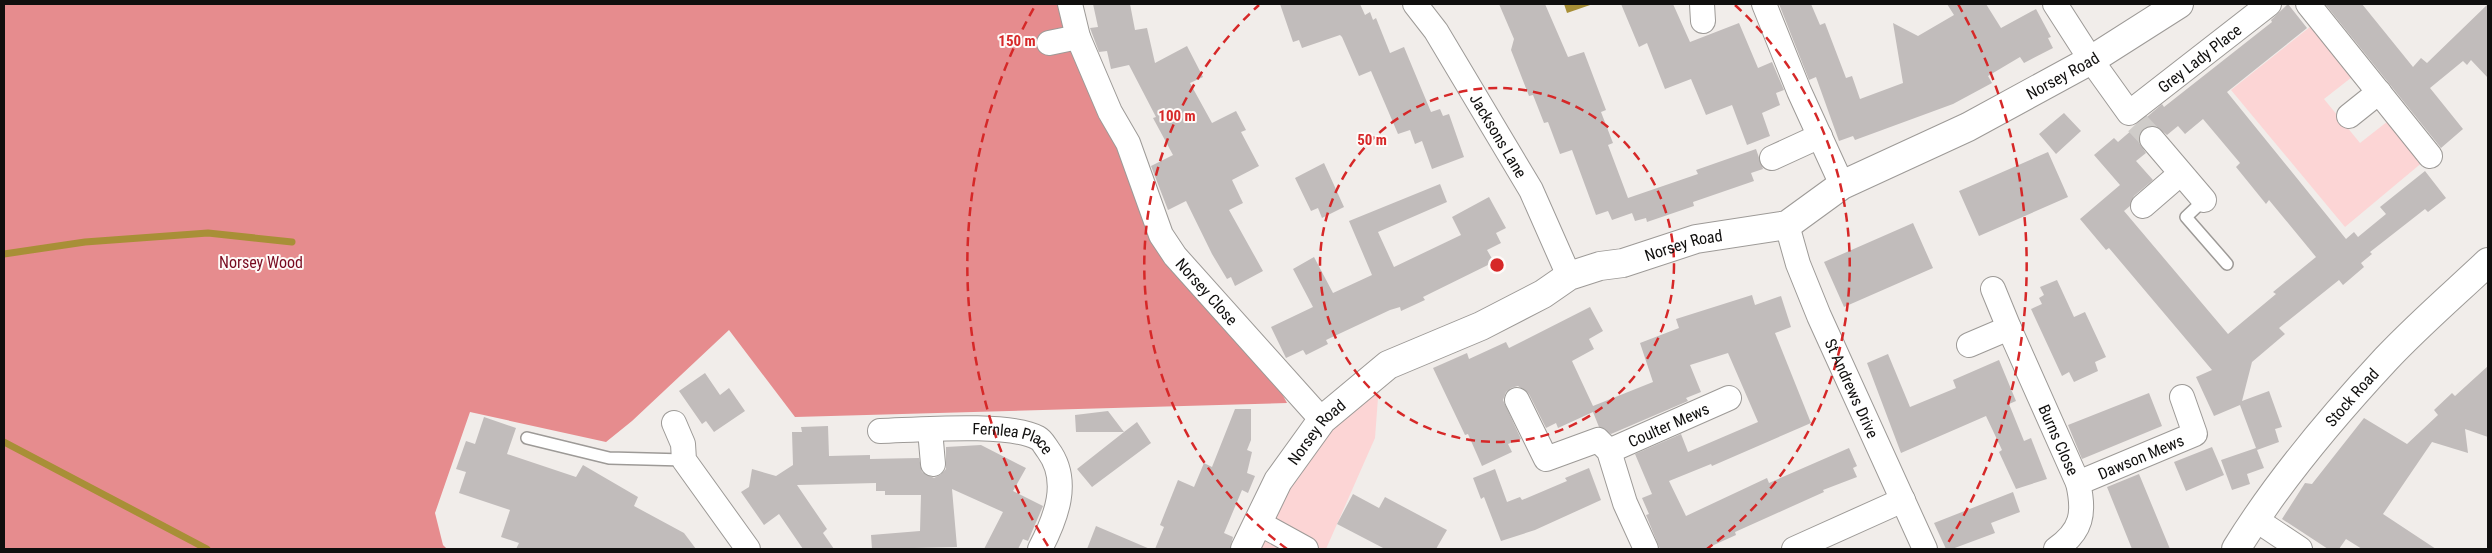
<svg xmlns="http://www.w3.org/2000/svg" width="2492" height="553" viewBox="0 0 2492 553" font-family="'Roboto Condensed',sans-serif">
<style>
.green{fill:#fcd5d5}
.forest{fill:#e68c8e}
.water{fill:#a88f37}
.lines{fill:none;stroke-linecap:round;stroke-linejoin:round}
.stream{stroke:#a88f37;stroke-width:7}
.building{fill:#c1bcbb;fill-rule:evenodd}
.minor-tunnel{stroke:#cfccc9;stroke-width:24;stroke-dasharray:24 12;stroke-linecap:butt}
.service-casing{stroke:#9d9a97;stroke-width:14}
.minor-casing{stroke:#9d9a97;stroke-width:26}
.tertiary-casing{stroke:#9d9a97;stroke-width:30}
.secondary-casing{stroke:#9d9a97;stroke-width:30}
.service{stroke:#fff;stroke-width:11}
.minor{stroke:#fff;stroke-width:24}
.tertiary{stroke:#fff;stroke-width:28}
.secondary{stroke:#fff;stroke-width:28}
.ring{fill:none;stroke:#d62828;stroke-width:2.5;stroke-dasharray:9 6}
.labels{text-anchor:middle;stroke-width:4;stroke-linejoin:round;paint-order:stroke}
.street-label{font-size:16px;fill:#100f0e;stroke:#fefaf8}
.park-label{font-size:16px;fill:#780a20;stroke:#fefaf8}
.centre{fill:#d62828;stroke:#fefaf8;stroke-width:2.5}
.ring-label{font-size:15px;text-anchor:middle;font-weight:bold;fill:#d62828;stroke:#fefaf8;stroke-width:4;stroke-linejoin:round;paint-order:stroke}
</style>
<rect width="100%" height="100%" fill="#f1edea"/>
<!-- green -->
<path class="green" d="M 2320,19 L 2361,70 L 2324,99 L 2360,143 L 2397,114 L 2430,156 L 2345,227 L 2231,90 Z
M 1380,371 L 1375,438 L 1326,549 L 1245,549 L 1278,481 Z"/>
<!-- forest -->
<path class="forest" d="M 4,4 L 1063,4 L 1174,266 L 1224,328 L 1280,390 L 1287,403 L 795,417 L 729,330 L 632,421 L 606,442 L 470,412 L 435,513 L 443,545 L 447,549 L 4,549 Z"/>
<!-- water -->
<path class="water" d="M 1564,4 L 1593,4 L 1567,13 Z"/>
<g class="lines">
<!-- stream -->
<path class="stream" d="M 4,254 L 85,242 L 208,233 L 292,242
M 4,442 L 207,549"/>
</g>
<!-- building -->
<path class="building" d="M 1093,4 L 1130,4 L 1135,30 L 1147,28 L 1155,63 L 1187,46 L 1203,77 L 1190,83 L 1212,123 L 1236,111 L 1246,130 L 1241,132 L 1259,166 L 1232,180 L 1243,203 L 1229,210 L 1263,271 L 1235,286 L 1231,277 L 1227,279 L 1212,254 L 1186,201 L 1168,210 L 1151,166 L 1173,155 L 1153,118 L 1156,117 L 1129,65 L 1111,69 L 1107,51 L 1099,52 L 1090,28 L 1098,27 Z
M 1280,4 L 1360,4 L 1365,15 L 1370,12 L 1373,20 L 1376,18 L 1390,53 L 1404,47 L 1431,112 L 1440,109 L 1443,116 L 1449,114 L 1464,157 L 1432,169 L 1422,141 L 1415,144 L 1410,130 L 1398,134 L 1371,71 L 1359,76 L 1342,37 L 1340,35 L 1302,48 L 1299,40 L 1293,42 Z
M 1499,4 L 1545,4 L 1568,57 L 1584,52 L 1606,110 L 1601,112 L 1613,143 L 1608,145 L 1628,198 L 1698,174 L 1696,170 L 1756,149 L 1763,169 L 1751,173 L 1754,181 L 1693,202 L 1694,206 L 1647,222 L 1646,218 L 1635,221 L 1632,213 L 1612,220 L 1608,211 L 1596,215 L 1572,150 L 1560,154 L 1548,122 L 1544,123 L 1533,95 L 1529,96 L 1511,50 L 1514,39 Z
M 1621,4 L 1673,4 L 1690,42 L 1739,23 L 1758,68 L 1772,62 L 1784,90 L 1776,93 L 1780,105 L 1762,113 L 1770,136 L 1747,145 L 1732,105 L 1706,115 L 1691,79 L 1665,89 L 1647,43 L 1639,47 Z
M 1779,4 L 1811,4 L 1820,25 L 1825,23 L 1846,78 L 1852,76 L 1860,99 L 1903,83 L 1893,23 L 1918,36 L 1954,15 L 1947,4 L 1986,4 L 2001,28 L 2036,9 L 2051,37 L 2048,38 L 2053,48 L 2024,63 L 2020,57 L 1988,76 L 1992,83 L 1953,104 L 1855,140 L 1853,136 L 1839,141 L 1816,77 L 1809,80 Z
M 2288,4 L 2307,28 L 2227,92 L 2300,182 L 2346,239 L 2354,232 L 2358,237 L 2386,214 L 2380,207 L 2425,171 L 2446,198 L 2428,212 L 2425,209 L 2370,252 L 2372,254 L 2361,263 L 2364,267 L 2343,285 L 2339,280 L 2279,328 L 2285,334 L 2252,362 L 2242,401 L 2269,391 L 2282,427 L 2275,429 L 2279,442 L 2257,450 L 2264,468 L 2247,474 L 2250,484 L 2232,490 L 2221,460 L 2256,448 L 2240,405 L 2214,416 L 2196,377 L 2212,370 L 2109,248 L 2106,250 L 2080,219 L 2120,185 L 2094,155 L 2114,138 L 2118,142 L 2162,104 L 2164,107 L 2272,22 L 2271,20 ZM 2203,119 L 2240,163 L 2236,167 L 2266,204 L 2269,200 L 2316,257 L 2273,292 L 2276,294 L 2228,334 L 2124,211 L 2130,206 L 2134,196 L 2153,180 L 2136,161 L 2146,153 L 2138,141 L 2143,129 L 2149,126 L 2156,126 L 2167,135 L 2178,126 L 2185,134 Z
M 2325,4 L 2362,4 L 2413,67 L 2421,58 L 2427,63 L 2488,4 L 2488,78 L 2471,60 L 2467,65 L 2463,61 L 2430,88 L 2463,129 L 2441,148 Z
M 2064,113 L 2081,131 L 2056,154 L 2039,134 Z
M 2048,152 L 2068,197 L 1979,236 L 1959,191 Z
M 1324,163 L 1344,207 L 1322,218 L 1318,208 L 1311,211 L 1295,178 Z
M 1440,184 L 1447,202 L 1378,232 L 1394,267 L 1461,235 L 1452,217 L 1489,197 L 1506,228 L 1496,233 L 1501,243 L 1487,250 L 1494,262 L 1423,297 L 1425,300 L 1401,311 L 1400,307 L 1390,310 L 1326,340 L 1328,344 L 1306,355 L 1303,350 L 1286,358 L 1271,327 L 1313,307 L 1293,269 L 1314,257 L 1333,293 L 1372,275 L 1349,221 Z
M 1913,223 L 1933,268 L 1844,307 L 1824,262 Z
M 2057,280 L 2074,317 L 2085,312 L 2106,357 L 2095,362 L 2098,371 L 2074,382 L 2069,372 L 2062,376 L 2031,309 L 2042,304 L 2039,298 L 2044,295 L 2040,287 Z
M 1752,295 L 1755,305 L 1781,296 L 1791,327 L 1775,333 L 1811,423 L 1712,466 L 1711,464 L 1669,481 L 1686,516 L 1767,478 L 1769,483 L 1849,448 L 1857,466 L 1853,468 L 1857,477 L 1823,490 L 1824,492 L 1735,532 L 1736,535 L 1705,549 L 1660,549 L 1646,515 L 1649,514 L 1642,498 L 1652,494 L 1635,454 L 1681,434 L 1688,452 L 1758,422 L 1728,353 L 1690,365 L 1701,392 L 1686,398 L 1688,401 L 1611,434 L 1599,427 L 1593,412 L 1558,428 L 1556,423 L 1546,428 L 1529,394 L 1518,386 L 1511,388 L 1506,392 L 1503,400 L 1521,439 L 1508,444 L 1512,452 L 1482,466 L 1468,434 L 1465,435 L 1433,368 L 1467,353 L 1469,359 L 1506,342 L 1509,348 L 1590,307 L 1603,331 L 1589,339 L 1594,349 L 1572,361 L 1593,406 L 1653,382 L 1640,343 L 1679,328 L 1676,319 Z
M 1888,354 L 1910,407 L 1956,388 L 1953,380 L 1999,360 L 2016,401 L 2009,404 L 2024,441 L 2031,438 L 2047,479 L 2016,489 L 1999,452 L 2002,450 L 1986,416 L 1901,453 L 1867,363 Z
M 2488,366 L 2488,437 L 2465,429 L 2468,453 L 2432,442 L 2383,514 L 2436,549 L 2362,549 L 2346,539 L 2339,549 L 2328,549 L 2282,519 L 2305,483 L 2312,484 L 2364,418 L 2407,444 L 2438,415 L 2434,410 L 2452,393 L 2455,396 Z
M 705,373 L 720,395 L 729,388 L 745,411 L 714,432 L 706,421 L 702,424 L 679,391 Z
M 2149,393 L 2162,426 L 2082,459 L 2068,425 Z
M 1235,409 L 1251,409 L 1251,440 L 1247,450 L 1252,452 L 1247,473 L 1255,476 L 1248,493 L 1242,490 L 1224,533 L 1233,537 L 1230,549 L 1155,549 L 1164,527 L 1160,525 L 1178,480 L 1194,487 L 1204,463 L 1212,467 Z
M 1108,411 L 1124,432 L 1137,422 L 1151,443 L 1092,487 L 1077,469 L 1124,432 L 1076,432 L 1075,415 Z
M 484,417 L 516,428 L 507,454 L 576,477 L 583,465 L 638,497 L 634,506 L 684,533 L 696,549 L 516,549 L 519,543 L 501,537 L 510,510 L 459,493 L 466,472 L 456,469 L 466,441 L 475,444 Z
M 828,426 L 829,456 L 870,455 L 870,459 L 919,458 L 922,472 L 934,478 L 940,475 L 946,469 L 946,447 L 981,445 L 1026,468 L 1013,491 L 1043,506 L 1028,541 L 1023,539 L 1018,549 L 984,549 L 1003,512 L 952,489 L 957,547 L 872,549 L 871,535 L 920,531 L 921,495 L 885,495 L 885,491 L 876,491 L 876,483 L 797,485 L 827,529 L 823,533 L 834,549 L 803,549 L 779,514 L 764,525 L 741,492 L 749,487 L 752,469 L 776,476 L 793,465 L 792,432 L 802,432 L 801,427 Z
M 2212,447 L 2224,475 L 2186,491 L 2174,462 Z
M 1589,468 L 1601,500 L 1535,530 L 1501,541 L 1484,497 L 1481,499 L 1473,478 L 1495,469 L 1507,502 L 1520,497 L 1522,500 L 1567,481 L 1565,478 Z
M 2139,474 L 2170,549 L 2132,549 L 2107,487 Z
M 2013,492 L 2020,512 L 1991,523 L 1995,533 L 1952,549 L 1946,549 L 1934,523 Z
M 1353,494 L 1379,508 L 1385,497 L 1447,530 L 1436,549 L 1385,549 L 1337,524 Z
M 1096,526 L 1150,549 L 1087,549 Z"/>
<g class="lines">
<!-- minor-tunnel -->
<path class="minor-tunnel" d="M 2137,123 L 2152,139"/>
<!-- service casing -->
<g class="service-casing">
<path id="service" d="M 2204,200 L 2186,217 L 2227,264
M 527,438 L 609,458 L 684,460"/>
</g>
<!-- minor casing -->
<g class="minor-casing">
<g id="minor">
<path id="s1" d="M 1070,4 L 1078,37 L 1110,112 L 1128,143 L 1161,235 L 1175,256 L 1322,420"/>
<path id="s2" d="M 1415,4 L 1436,31 L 1531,190 L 1569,276"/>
<path d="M 1702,4 L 1703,21"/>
<path d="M 1764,4 L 1799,91 L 1842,185"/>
<path id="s3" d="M 2055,4 L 2091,60 L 2129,113 L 2269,4"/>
<path d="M 2308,4 L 2430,156"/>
<path d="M 1049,43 L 1078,37"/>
<path d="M 2349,116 L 2379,92"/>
<path d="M 2152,139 L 2204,200"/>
<path d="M 1772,158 L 1820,136"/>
<path d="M 2143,206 L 2180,174"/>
<path id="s4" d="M 1787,225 L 1798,264 L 1819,316 L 1925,549"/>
<path d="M 1993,289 L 2009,328"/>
<path id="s5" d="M 1969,345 L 2009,328 L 2078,483 C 2085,513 2082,531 2056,549"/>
<path d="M 1517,400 L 1546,459 L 1598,440 L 1609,451 L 1625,503 L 1646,549"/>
<path d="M 674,423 L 683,444 L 684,460 L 748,549"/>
<path d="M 930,430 L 933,464"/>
<path id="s6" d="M 880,431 C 916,430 1009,422 1038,438 C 1042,440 1045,446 1048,450 C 1071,481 1056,518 1040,549"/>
<path id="s7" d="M 1609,451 L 1729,398"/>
<path id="s8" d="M 2078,483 L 2195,434 L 2182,397"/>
<path d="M 2255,519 L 2300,549"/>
<path d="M 1257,522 L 1306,549"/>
<path d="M 1794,549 L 1903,500"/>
</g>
</g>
<!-- tertiary casing -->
<g class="tertiary-casing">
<g id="tertiary">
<path id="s9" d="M 1245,549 L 1278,481 L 1322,420 L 1388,365 L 1481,326 L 1543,294 L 1569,276 L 1600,266 L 1623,263 L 1696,239 L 1787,225 L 1842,185 L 1968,127 L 2091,60 L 2179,4"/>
</g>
</g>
<!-- secondary casing -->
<g class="secondary-casing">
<g id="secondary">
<path id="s10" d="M 2236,549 C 2278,481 2332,417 2386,359 C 2418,325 2454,294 2488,262"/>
</g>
</g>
<!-- service -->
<use href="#service" class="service"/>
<!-- minor -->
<use href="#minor" class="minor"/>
<!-- tertiary -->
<use href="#tertiary" class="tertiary"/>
<!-- secondary -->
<use href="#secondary" class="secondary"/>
</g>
<!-- distance rings -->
<g class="ring">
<circle cx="1497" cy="265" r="177"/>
<path d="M1287 549A353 353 0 0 1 1259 5M1735 5A353 353 0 0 1 1707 549"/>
<path d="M1048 546A530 530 0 0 1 1036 4M1958 4A530 530 0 0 1 1946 546"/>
</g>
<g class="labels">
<!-- street labels -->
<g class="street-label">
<text dy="6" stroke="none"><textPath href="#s3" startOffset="221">Grey Lady Place</textPath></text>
<text dy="6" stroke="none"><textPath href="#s9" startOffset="978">Norsey Road</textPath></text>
<text dy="6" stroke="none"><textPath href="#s2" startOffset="156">Jacksons Lane</textPath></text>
<text dy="6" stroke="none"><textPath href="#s9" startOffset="558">Norsey Road</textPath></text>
<text dy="6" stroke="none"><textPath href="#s1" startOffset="322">Norsey Close</textPath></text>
<text dy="6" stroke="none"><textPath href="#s4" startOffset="176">St Andrews Drive</textPath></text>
<text dy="6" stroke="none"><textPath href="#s10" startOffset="191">Stock Road</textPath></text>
<text dy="6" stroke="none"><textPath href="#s7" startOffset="65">Coulter Mews</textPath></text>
<text dy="6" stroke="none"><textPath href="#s9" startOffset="138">Norsey Road</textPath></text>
<text dy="6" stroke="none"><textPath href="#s5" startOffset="166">Burns Close</textPath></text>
<text dy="6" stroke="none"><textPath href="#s6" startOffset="135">Fernlea Place</textPath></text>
<text dy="6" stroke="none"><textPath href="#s8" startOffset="68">Dawson Mews</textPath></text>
</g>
<!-- park labels -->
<g class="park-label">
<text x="261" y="268">Norsey Wood</text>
</g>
</g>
<circle cx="1497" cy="265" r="8" class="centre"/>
<g class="ring-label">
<text x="1017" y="46">150 m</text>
<text x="1177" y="121">100 m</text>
<text x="1372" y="145">50 m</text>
</g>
<!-- border -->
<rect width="2492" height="553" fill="none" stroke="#100f0e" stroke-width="10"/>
</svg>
